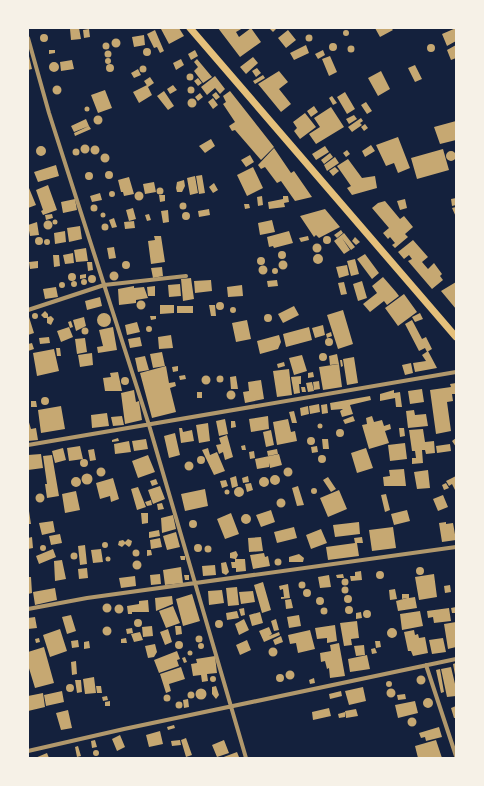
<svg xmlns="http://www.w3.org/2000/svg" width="484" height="786" viewBox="0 0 484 786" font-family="'IBM Plex Serif',serif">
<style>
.building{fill:#c6a872}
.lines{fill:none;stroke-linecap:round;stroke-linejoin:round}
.minor{stroke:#b1986c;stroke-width:4}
.trunk{stroke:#e5c07b;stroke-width:7}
</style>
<rect width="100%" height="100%" fill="#14213d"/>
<!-- building -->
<path class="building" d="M 76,28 L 79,28 L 81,39 L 71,40 L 70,29 Z
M 162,28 L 179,28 L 184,36 L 169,44 L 161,29 Z
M 218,28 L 243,28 L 236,32 L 239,37 L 251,28 L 261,42 L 240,57 Z
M 269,28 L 277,28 L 273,32 Z
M 375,28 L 391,28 L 393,30 L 380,37 Z
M 456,28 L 456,41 L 447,46 L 442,34 Z
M 89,29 L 90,37 L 84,38 L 83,30 Z
M343 33a3 3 0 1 1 6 0a3 3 0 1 1-6 0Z
M 155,30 L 164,51 L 160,53 L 157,47 L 154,48 L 147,34 Z
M 288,30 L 296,40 L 286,48 L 278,38 Z
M40 38a4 4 0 1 1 8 0a4 4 0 1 1-8 0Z
M305.5 38a3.5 3.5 0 1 1 7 0a3.5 3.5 0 1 1-7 0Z
M 144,35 L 145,45 L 134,47 L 132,37 Z
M111.5 43a4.5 4.5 0 1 1 9 0a4.5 4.5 0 1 1-9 0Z
M102.5 46a3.5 3.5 0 1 1 7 0a3.5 3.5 0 1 1-7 0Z
M329 47a4 4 0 1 1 8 0a4 4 0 1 1-8 0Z
M427 48a4 4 0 1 1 8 0a4 4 0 1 1-8 0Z
M 306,45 L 309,53 L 294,60 L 290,53 Z
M 456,45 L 456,58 L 451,60 L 447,50 Z
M347.5 49a3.5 3.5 0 1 1 7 0a3.5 3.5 0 1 1-7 0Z
M143 52a4 4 0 1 1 8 0a4 4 0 1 1-8 0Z
M 49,50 L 55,50 L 55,53 L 49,54 Z
M 195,50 L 198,56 L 191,60 L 188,54 Z
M 323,50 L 325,55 L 318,59 L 315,54 Z
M104.5 54a3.5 3.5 0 1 1 7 0a3.5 3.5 0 1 1-7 0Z
M 28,52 L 32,69 L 28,70 Z
M 330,56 L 337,72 L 329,76 L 322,59 Z
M 253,57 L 258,63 L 246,74 L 240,67 Z
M105 61a3 3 0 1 1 6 0a3 3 0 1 1-6 0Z
M 181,59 L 184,65 L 176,70 L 173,63 Z
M 197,59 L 212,77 L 203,83 L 194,71 L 198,67 L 194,62 Z
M 72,60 L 74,69 L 61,71 L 60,62 Z
M49 67a5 5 0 1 1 10 0a5 5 0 1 1-10 0Z
M106 68a4 4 0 1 1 8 0a4 4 0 1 1-8 0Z
M 415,65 L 422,79 L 415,82 L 408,68 Z
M139.5 69a3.5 3.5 0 1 1 7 0a3.5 3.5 0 1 1-7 0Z
M 257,68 L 261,73 L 256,77 L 252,71 Z
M 138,69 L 141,75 L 134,78 L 131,73 Z
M 279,71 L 288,82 L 279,89 L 291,104 L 281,112 L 258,84 Z
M 381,71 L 390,89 L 378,96 L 368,78 Z
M186.5 77a3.5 3.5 0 1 1 7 0a3.5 3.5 0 1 1-7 0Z
M 263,75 L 265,78 L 255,84 L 253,81 Z
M 215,76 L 225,89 L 220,94 L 215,88 L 207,95 L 201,87 Z
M 150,77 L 154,83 L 148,87 L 144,81 Z
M 198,78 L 202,83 L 198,86 L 194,81 Z
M 147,85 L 152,95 L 139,103 L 133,92 Z
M 173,85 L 177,90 L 170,94 L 167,89 Z
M52.5 90a4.5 4.5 0 1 1 9 0a4.5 4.5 0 1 1-9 0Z
M187.5 90a3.5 3.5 0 1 1 7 0a3.5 3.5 0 1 1-7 0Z
M 105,90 L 112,108 L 98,113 L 91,95 Z
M 164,91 L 174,106 L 168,110 L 157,96 Z
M 230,91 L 274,147 L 261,160 L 235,130 L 232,131 L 229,126 L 235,122 L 223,104 L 226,102 L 223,96 Z
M 216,92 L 220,97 L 216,100 L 212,95 Z
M 345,92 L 355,109 L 347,114 L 337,97 Z
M 200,93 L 203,97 L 198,101 L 195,97 Z
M 332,96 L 337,103 L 333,105 L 329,98 Z
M 213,98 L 218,105 L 213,109 L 208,102 Z
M187.5 103a4.5 4.5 0 1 1 9 0a4.5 4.5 0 1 1-9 0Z
M 366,102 L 372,111 L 367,114 L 361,105 Z
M 314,106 L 318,112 L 311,117 L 307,111 Z
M84.5 109a2.5 2.5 0 1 1 5 0a2.5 2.5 0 1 1-5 0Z
M 331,107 L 344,127 L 316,144 L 309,134 L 320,127 L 314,118 Z
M 305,113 L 316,127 L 300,139 L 294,131 L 297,128 L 293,122 Z
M 354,115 L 357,119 L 349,124 L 346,119 Z
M93.5 120a4.5 4.5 0 1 1 9 0a4.5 4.5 0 1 1-9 0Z
M 361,118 L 363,121 L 360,123 L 362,125 L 352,132 L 348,127 Z
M 86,119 L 89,126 L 74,132 L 71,126 Z
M 456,121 L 456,140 L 440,144 L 434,127 Z
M 365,124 L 368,128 L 364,131 L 361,127 Z
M 89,126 L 91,129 L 75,136 L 74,133 Z
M 398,137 L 410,168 L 398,173 L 394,163 L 386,166 L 376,145 Z
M 211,139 L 215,146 L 205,153 L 199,146 Z
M80.5 149a4.5 4.5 0 1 1 9 0a4.5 4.5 0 1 1-9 0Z
M 371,145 L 375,151 L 365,157 L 362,151 Z
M90.5 150a4.5 4.5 0 1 1 9 0a4.5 4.5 0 1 1-9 0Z
M36 151a5 5 0 1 1 10 0a5 5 0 1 1-10 0Z
M 325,146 L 329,152 L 316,160 L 312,154 Z
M 274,148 L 291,173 L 294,171 L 312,197 L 295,201 L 281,181 L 277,183 L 265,167 L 261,169 L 258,165 Z
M72.5 152a3.5 3.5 0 1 1 7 0a3.5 3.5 0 1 1-7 0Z
M 443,149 L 449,170 L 417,179 L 411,158 Z
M 347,150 L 350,154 L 346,157 L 343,153 Z
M446 156a5 5 0 1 1 10 0a5 5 0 1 1-10 0Z
M 330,153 L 333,157 L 324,164 L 321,160 Z
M100.5 158a4.5 4.5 0 1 1 9 0a4.5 4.5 0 1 1-9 0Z
M 250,155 L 254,162 L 246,167 L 241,160 Z
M 335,157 L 339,163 L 327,171 L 324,165 Z
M 348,159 L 362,178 L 375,176 L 377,188 L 352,195 L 347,188 L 351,186 L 337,166 Z
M 56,165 L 59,176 L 38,182 L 34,172 Z
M 253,167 L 263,188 L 247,196 L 237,175 Z
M 335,167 L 339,171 L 333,176 L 329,171 Z
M105 175a4 4 0 1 1 8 0a4 4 0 1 1-8 0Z
M85 176a4 4 0 1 1 8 0a4 4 0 1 1-8 0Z
M 202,175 L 205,193 L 199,194 L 196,176 Z
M 195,176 L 198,193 L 190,195 L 187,178 Z
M 129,177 L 134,194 L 124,196 L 123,192 L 121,192 L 118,180 Z
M 184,180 L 185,186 L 182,192 L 177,192 L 176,188 L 177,182 Z
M 154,182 L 156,192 L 145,194 L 143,184 Z
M 214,183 L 218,190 L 213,193 L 209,187 Z
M 48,185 L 57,210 L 43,215 L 41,211 L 43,210 L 36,190 Z
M156.5 191a3.5 3.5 0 1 1 7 0a3.5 3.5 0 1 1-7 0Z
M 28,188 L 29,188 L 36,205 L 28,208 Z
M109 194a3 3 0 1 1 6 0a3 3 0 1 1-6 0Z
M134.5 196a4.5 4.5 0 1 1 9 0a4.5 4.5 0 1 1-9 0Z
M 100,193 L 102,200 L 92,202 L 90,196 Z
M 159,195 L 165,195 L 165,201 L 160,202 Z
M 262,196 L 263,205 L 258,206 L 257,197 Z
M 283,196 L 288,196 L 289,202 L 284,203 L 285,207 L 269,209 L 268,202 L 283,199 Z
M 456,198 L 456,205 L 452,206 L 451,199 Z
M 75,199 L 77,210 L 63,213 L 61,202 Z
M 405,199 L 407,208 L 400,210 L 397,201 Z
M 385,201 L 400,219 L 404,216 L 413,227 L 405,234 L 408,237 L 395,248 L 392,245 L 395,243 L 390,237 L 388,239 L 383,233 L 389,228 L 372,208 L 378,203 Z
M179.5 206a3.5 3.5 0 1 1 7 0a3.5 3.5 0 1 1-7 0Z
M 244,204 L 249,204 L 250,208 L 245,209 Z
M90.5 208a3.5 3.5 0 1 1 7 0a3.5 3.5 0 1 1-7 0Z
M 456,207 L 456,217 L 452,208 Z
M 133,208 L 136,219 L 129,221 L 126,210 Z
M 209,209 L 210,215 L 199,217 L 198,211 Z
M 325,209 L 340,227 L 319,238 L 316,235 L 314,237 L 300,216 Z
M 168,210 L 169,222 L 163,223 L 161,211 Z
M182 216a4 4 0 1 1 8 0a4 4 0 1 1-8 0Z
M100.5 215a2.5 2.5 0 1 1 5 0a2.5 2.5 0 1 1-5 0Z
M 52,214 L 53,218 L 46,220 L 45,215 Z
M 149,214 L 151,220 L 147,221 L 145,215 Z
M 114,218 L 117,227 L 112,228 L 109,220 Z
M52.5 222a2.5 2.5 0 1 1 5 0a2.5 2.5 0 1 1-5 0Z
M 272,220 L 275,232 L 260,235 L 258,223 Z
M43.5 225a4.5 4.5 0 1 1 9 0a4.5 4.5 0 1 1-9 0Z
M 134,221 L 135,228 L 125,229 L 124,222 Z
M 37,222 L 39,235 L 30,236 L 28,225 Z
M101.5 227a3.5 3.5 0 1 1 7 0a3.5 3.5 0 1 1-7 0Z
M 80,226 L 82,239 L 69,242 L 67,228 Z
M 341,230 L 343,233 L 337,238 L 334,235 Z
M 65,231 L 66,242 L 55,244 L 54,233 Z
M 289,231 L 293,243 L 274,248 L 273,246 L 269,247 L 267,237 Z
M 344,233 L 355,247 L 351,250 L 342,238 L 350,250 L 344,254 L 334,241 Z
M323 240a4 4 0 1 1 8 0a4 4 0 1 1-8 0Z
M 154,236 L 161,236 L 165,262 L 151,264 L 148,241 L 155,240 Z
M 308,236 L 309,240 L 301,242 L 299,238 Z
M35 241a4 4 0 1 1 8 0a4 4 0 1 1-8 0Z
M 355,237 L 360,242 L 356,245 L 352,241 Z
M44 242a3 3 0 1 1 6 0a3 3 0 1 1-6 0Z
M 413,240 L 428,257 L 422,262 L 428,269 L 434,263 L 442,274 L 440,276 L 443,280 L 432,289 L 408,261 L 412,259 L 409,255 L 404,259 L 398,252 Z
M312.5 248a4.5 4.5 0 1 1 9 0a4.5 4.5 0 1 1-9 0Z
M 114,247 L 116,258 L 109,259 L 107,248 Z
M 86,248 L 88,261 L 76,262 L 74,250 Z
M278 255a4 4 0 1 1 8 0a4 4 0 1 1-8 0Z
M 73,253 L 74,263 L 65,264 L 63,255 Z
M 365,254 L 379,273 L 372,279 L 357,259 Z
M313 259a5 5 0 1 1 10 0a5 5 0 1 1-10 0Z
M 53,255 L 59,255 L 60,266 L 54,267 Z
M257 261a4 4 0 1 1 8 0a4 4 0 1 1-8 0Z
M 355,259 L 359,274 L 351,276 L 347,261 Z
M278.5 265a4.5 4.5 0 1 1 9 0a4.5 4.5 0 1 1-9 0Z
M 38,261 L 38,268 L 30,269 L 29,262 Z
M122 265a4 4 0 1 1 8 0a4 4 0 1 1-8 0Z
M 87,262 L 92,262 L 93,270 L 88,271 Z
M 347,265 L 349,275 L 339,278 L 336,267 Z
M258.5 270a4.5 4.5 0 1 1 9 0a4.5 4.5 0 1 1-9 0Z
M 162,267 L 163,276 L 153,278 L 151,268 Z
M272 271a3 3 0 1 1 6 0a3 3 0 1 1-6 0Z
M109.5 276a4.5 4.5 0 1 1 9 0a4.5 4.5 0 1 1-9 0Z
M68 277a4 4 0 1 1 8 0a4 4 0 1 1-8 0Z
M 86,274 L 86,278 L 80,279 L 80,275 Z
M88 279a4 4 0 1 1 8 0a4 4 0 1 1-8 0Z
M 383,277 L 396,292 L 389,298 L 396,292 L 399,296 L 387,305 L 384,301 L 370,312 L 363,304 L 377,293 L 372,286 Z
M 191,278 L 194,299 L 183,301 L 181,279 Z
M81 282a3 3 0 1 1 6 0a3 3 0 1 1-6 0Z
M 211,280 L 212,291 L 195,293 L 194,281 Z
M 277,280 L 278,286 L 268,287 L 267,281 Z
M 362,281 L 367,298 L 358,301 L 353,284 Z
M71 284a3 3 0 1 1 6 0a3 3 0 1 1-6 0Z
M 344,282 L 347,294 L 341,295 L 338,283 Z
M 456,282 L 456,309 L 441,291 Z
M59 285a3 3 0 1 1 6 0a3 3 0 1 1-6 0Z
M 180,284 L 181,296 L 169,297 L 168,285 Z
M 242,285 L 243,296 L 228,297 L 227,287 Z
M 134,286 L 134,288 L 144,287 L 148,298 L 136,300 L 136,303 L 119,305 L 118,289 Z
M 155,286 L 155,296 L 148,296 L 147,287 Z
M 56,287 L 58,297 L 45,299 L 43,289 Z
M 404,294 L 417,312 L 398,326 L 385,308 Z
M 100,297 L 102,306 L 87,310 L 85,301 Z
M136.5 305a4.5 4.5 0 1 1 9 0a4.5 4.5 0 1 1-9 0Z
M216 306a4 4 0 1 1 8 0a4 4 0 1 1-8 0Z
M 160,305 L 174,305 L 174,313 L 160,314 Z
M 209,305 L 215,305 L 216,316 L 211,316 Z
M 177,306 L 193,306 L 193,313 L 177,313 Z
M 294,306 L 299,315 L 283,323 L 278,314 Z
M230 310a3 3 0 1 1 6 0a3 3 0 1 1-6 0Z
M 343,310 L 353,344 L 338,349 L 327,315 Z
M 45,311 L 48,314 L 48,317 L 51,316 L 54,319 L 51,325 L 47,323 L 47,318 L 44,318 L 41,315 Z
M97 320a7 7 0 1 1 14 0a7 7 0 1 1-14 0Z
M32 316a3 3 0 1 1 6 0a3 3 0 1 1-6 0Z
M 420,313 L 423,319 L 415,322 L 412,317 Z
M264 318a4 4 0 1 1 8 0a4 4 0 1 1-8 0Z
M 150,316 L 156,316 L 156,319 L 151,320 Z
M 28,317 L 29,317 L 34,333 L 28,335 Z
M 84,317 L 86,326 L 76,331 L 73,320 Z
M 247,320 L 251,339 L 236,342 L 232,323 Z
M 412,320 L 422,339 L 426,337 L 432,349 L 427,352 L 425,348 L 419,351 L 405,324 Z
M 71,321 L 73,327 L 70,328 L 68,322 Z
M 137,322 L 140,332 L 127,335 L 125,325 Z
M 323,325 L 325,335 L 315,338 L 312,328 Z
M146 329a3 3 0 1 1 6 0a3 3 0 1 1-6 0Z
M 69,327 L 73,337 L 61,342 L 57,331 Z
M 113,327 L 117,350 L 98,353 L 97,347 L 103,346 L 99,330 Z
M 309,327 L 312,340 L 286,347 L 283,334 Z
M81.5 331a3.5 3.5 0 1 1 7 0a3.5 3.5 0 1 1-7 0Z
M 331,332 L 332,336 L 327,338 L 326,334 Z
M 171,335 L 173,348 L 159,349 L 158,337 Z
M 279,335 L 281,342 L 278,349 L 260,354 L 257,341 Z
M 49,337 L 50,343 L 40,344 L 39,338 Z
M 140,337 L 142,346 L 130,348 L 128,339 Z
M325 342a4 4 0 1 1 8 0a4 4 0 1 1-8 0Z
M 85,338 L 87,352 L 77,354 L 75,339 Z
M 32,343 L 34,349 L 28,351 L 28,344 Z
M 56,348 L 60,348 L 61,356 L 57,356 Z
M 54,349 L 59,371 L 37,376 L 33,353 Z
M 428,351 L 437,368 L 415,372 L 413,363 L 426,361 L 422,355 Z
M 162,352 L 165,366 L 153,368 L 150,354 Z
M319 357a4 4 0 1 1 8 0a4 4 0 1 1-8 0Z
M 92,353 L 93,365 L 80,367 L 78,355 Z
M 337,354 L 339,364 L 330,365 L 329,356 Z
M 302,355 L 307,371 L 294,375 L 289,358 Z
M 145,356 L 149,370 L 138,372 L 135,358 Z
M 354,357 L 358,383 L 347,385 L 343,359 Z
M 340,360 L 342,360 L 343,366 L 341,367 Z
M 284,362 L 285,366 L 278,368 L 277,364 Z
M 411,363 L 413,373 L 405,375 L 402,365 Z
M 339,364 L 342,387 L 323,390 L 319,367 Z
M 166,366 L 169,383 L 175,382 L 176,386 L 170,388 L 176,412 L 152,418 L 140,373 Z
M 178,366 L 178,371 L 173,372 L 172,367 Z
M 289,369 L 292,395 L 277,397 L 273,371 Z
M 118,372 L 122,391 L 105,391 L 103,378 L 111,377 L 110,373 Z
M 313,372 L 314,377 L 308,378 L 308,373 Z
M 185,375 L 186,379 L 180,380 L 179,376 Z
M216.5 379a3.5 3.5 0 1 1 7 0a3.5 3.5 0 1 1-7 0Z
M201.5 380a4.5 4.5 0 1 1 9 0a4.5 4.5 0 1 1-9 0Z
M 236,376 L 238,389 L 231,389 L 230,377 Z
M 301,376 L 301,384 L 299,384 L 300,393 L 294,394 L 291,377 Z
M121 381a4 4 0 1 1 8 0a4 4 0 1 1-8 0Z
M 261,380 L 264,399 L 245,403 L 243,392 L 249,391 L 248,382 Z
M 319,381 L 320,389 L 314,390 L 313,382 Z
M 312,382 L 314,391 L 308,392 L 306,383 Z
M 456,383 L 456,394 L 452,394 L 453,401 L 447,402 L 451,431 L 436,434 L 430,390 L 451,387 L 450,384 Z
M 301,387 L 305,387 L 306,392 L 302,392 Z
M 422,389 L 424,402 L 410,404 L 408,391 Z
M 134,390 L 136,402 L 139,401 L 142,420 L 125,424 L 121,393 Z
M 394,390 L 394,393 L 400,392 L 402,407 L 396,407 L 395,398 L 380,401 L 380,394 Z
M226.5 395a4.5 4.5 0 1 1 9 0a4.5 4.5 0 1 1-9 0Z
M 197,392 L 202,392 L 202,398 L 197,398 Z
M 370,396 L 371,400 L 350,405 L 353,414 L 342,417 L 340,411 L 343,409 L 331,410 L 330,403 Z
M41 401a4 4 0 1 1 8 0a4 4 0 1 1-8 0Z
M 31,401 L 36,401 L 37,407 L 31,407 Z
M 319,404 L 320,412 L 310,414 L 309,406 Z
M 327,404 L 328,413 L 322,414 L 321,405 Z
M 61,406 L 65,429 L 41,433 L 38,410 Z
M 308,406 L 309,414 L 301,416 L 300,408 Z
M 414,410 L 415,415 L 426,414 L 428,426 L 408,428 L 406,411 Z
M 294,411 L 297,423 L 292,423 L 289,412 Z
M 107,413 L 109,426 L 92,428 L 91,415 Z
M 122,416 L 124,425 L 113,426 L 111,417 Z
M 268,416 L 269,429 L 251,432 L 249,419 Z
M 353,416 L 355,421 L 345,424 L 343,420 Z
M 372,416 L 374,422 L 382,420 L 384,426 L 390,424 L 391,429 L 385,431 L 389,443 L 369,449 L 362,425 L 367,424 L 366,418 Z
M 28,419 L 31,429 L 36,428 L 38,440 L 28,441 Z
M 225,419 L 228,434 L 219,436 L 216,421 Z
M 288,419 L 291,432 L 295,431 L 297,441 L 277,445 L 273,422 Z
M 231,421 L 235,421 L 236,427 L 231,428 Z
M 208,423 L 210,441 L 199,443 L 196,425 Z
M317.5 426a2.5 2.5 0 1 1 5 0a2.5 2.5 0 1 1-5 0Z
M 179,428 L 182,428 L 183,432 L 192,430 L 194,441 L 181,443 Z
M 399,428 L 404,428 L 405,436 L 400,437 Z
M336 433a4 4 0 1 1 8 0a4 4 0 1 1-8 0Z
M 423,429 L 425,442 L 434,441 L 435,453 L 426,454 L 425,450 L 422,450 L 423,463 L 412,464 L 412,458 L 416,458 L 415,451 L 412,451 L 409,430 Z
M 271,430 L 274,445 L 266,447 L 263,432 Z
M 175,433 L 180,455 L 169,458 L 164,436 Z
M 227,435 L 233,457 L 225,460 L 223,452 L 219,454 L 216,445 L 221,444 L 219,438 Z
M307 441a4 4 0 1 1 8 0a4 4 0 1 1-8 0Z
M 118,438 L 119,441 L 112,442 L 112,440 Z
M 456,438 L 456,447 L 452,441 Z
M 146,439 L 148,449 L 134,451 L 132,441 Z
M 322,439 L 328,439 L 329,449 L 323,449 Z
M 129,441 L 131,452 L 115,454 L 114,444 Z
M 405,443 L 407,459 L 390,461 L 388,445 Z
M 450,444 L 451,451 L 437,453 L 436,446 Z
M 245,445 L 246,450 L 242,450 L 241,446 Z
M 80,446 L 83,459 L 69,461 L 67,448 Z
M 317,446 L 318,452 L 312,453 L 311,447 Z
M 63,448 L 66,460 L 55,463 L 52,451 Z
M 208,448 L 210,455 L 217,452 L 225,471 L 214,475 L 202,450 Z
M 366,448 L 373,468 L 357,473 L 351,453 Z
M 94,449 L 96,460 L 90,461 L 88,450 Z
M 277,449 L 278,454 L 268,456 L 267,451 Z
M 254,451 L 255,458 L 250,459 L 249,452 Z
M 41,454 L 43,468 L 28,470 L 28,455 Z
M 279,454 L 282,465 L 270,468 L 269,463 L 269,467 L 257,469 L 255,459 Z
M 52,455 L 59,496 L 47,498 L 45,484 L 47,484 L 43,456 Z
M 148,455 L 155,472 L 138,478 L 132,461 Z
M318 459a4 4 0 1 1 8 0a4 4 0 1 1-8 0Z
M197 460a4 4 0 1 1 8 0a4 4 0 1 1-8 0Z
M80 463a4 4 0 1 1 8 0a4 4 0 1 1-8 0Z
M184.5 466a4.5 4.5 0 1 1 9 0a4.5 4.5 0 1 1-9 0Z
M283.5 472a4.5 4.5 0 1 1 9 0a4.5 4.5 0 1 1-9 0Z
M96.5 472a4.5 4.5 0 1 1 9 0a4.5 4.5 0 1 1-9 0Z
M 404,469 L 406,486 L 384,486 L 383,477 L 390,476 L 389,470 Z
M 428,470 L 430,488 L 417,489 L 414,472 Z
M81.5 479a5.5 5.5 0 1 1 11 0a5.5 5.5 0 1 1-11 0Z
M270 480a5 5 0 1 1 10 0a5 5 0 1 1-10 0Z
M 236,476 L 238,486 L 232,488 L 230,478 Z
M 248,476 L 249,482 L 243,483 L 242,478 Z
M 456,476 L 456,492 L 452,484 L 449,486 L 446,481 Z
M 328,477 L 336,489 L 331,492 L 323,480 Z
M259 482a5 5 0 1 1 10 0a5 5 0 1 1-10 0Z
M71 482a5 5 0 1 1 10 0a5 5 0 1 1-10 0Z
M 113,478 L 119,499 L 111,502 L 110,496 L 100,499 L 96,483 Z
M 156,479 L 158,484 L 152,486 L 150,481 Z
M 226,480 L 228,486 L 222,488 L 220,481 Z
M 251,483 L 253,490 L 247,492 L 245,484 Z
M 446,483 L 449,488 L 444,490 L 442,485 Z
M 160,486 L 165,499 L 153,504 L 148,490 Z
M 298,486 L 304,505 L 297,506 L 292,488 Z
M234 492a5 5 0 1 1 10 0a5 5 0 1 1-10 0Z
M 138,487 L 146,507 L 137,510 L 131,489 Z
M311 491a3 3 0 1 1 6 0a3 3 0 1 1-6 0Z
M 205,489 L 208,506 L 185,511 L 181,494 Z
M224.5 492a2.5 2.5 0 1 1 5 0a2.5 2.5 0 1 1-5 0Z
M 339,490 L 347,509 L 328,517 L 320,498 Z
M 76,491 L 80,510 L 65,513 L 62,494 Z
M35.5 498a4.5 4.5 0 1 1 9 0a4.5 4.5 0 1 1-9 0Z
M 386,494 L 390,510 L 385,512 L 381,495 Z
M 443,495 L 448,507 L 438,511 L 433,499 Z
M276.5 503a4.5 4.5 0 1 1 9 0a4.5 4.5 0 1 1-9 0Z
M 151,500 L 152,505 L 147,506 L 145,502 Z
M 162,503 L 164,509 L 158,510 L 157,504 Z
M 271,510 L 275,522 L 261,527 L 256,515 Z
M 407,510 L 410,521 L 394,525 L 391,514 Z
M 28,511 L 29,511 L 31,524 L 28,524 Z
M 141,513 L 148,513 L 148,523 L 142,524 Z
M 231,513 L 239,534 L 225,539 L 217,519 Z
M241 519a5 5 0 1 1 10 0a5 5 0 1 1-10 0Z
M 173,515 L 176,529 L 162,533 L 161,518 Z
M189 524a4 4 0 1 1 8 0a4 4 0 1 1-8 0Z
M 53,521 L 55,532 L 42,535 L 39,523 Z
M 359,522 L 360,534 L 335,537 L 333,525 Z
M 446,522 L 446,524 L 453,523 L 456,540 L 442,542 L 439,523 Z
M 294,527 L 297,538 L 277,543 L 274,532 Z
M 393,527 L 396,548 L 372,551 L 369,530 Z
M 321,529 L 327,543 L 311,549 L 306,535 Z
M 159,530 L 160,536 L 149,538 L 149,532 Z
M 176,532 L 180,547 L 167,550 L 163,536 Z
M 60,534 L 62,543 L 51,545 L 49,536 Z
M 32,537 L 33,548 L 28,549 L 28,538 Z
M 261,537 L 263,551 L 249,552 L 248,538 Z
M 362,537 L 363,543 L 357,543 L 359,556 L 328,560 L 326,547 L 355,543 L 354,538 Z
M 160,538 L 162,547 L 151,549 L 150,540 Z
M 128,539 L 132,541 L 131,545 L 129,547 L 125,544 L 122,547 L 118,545 L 119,541 L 123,540 L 125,542 Z
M102 545a3 3 0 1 1 6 0a3 3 0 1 1-6 0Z
M194 548a4 4 0 1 1 8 0a4 4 0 1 1-8 0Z
M40 548a3 3 0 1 1 6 0a3 3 0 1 1-6 0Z
M 85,545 L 87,564 L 80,565 L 78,546 Z
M204.5 549a3.5 3.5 0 1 1 7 0a3.5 3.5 0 1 1-7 0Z
M 53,549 L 56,557 L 39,564 L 36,556 Z
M 101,549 L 103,562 L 93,563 L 91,550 Z
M132.5 553a3.5 3.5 0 1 1 7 0a3.5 3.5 0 1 1-7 0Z
M 147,550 L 151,550 L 152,555 L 147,556 Z
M 236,551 L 238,555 L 236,559 L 245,559 L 246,571 L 236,572 L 236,568 L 232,568 L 231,562 L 235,562 L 235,559 L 230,558 L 230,553 Z
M70.5 556a3.5 3.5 0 1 1 7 0a3.5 3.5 0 1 1-7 0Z
M 264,553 L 265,557 L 268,556 L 270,566 L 253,569 L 250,555 Z
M 299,554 L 304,558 L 303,562 L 289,562 L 289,557 Z
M 180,556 L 185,556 L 185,560 L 181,560 Z
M105.5 559a2.5 2.5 0 1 1 5 0a2.5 2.5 0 1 1-5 0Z
M274.5 562a3.5 3.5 0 1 1 7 0a3.5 3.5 0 1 1-7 0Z
M 62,560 L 66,579 L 55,581 L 54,561 Z
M132.5 565a4.5 4.5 0 1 1 9 0a4.5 4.5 0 1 1-9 0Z
M 226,562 L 229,572 L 226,575 L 222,573 L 221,563 Z
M 215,565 L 216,575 L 203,576 L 202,566 Z
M 181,567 L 183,583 L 165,585 L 163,570 Z
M416 571a4 4 0 1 1 8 0a4 4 0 1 1-8 0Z
M 87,568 L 88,578 L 79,579 L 78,569 Z
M376 575a4 4 0 1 1 8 0a4 4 0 1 1-8 0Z
M 361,571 L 362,580 L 351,581 L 350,576 L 355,576 L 355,572 Z
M 160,574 L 161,584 L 151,585 L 150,575 Z
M 343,574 L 344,578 L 337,578 L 336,575 Z
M 434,574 L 437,597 L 419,600 L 415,577 Z
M 184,575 L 189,575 L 189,580 L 185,580 Z
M 329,575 L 331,587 L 320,588 L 318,577 Z
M 135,576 L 136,586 L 121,588 L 119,578 Z
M 28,577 L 31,577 L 32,593 L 28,594 Z
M341.5 582a3.5 3.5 0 1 1 7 0a3.5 3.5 0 1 1-7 0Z
M298.5 585a3.5 3.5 0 1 1 7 0a3.5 3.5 0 1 1-7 0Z
M 263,582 L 271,610 L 262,613 L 254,585 Z
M 288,584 L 290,598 L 281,599 L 281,597 L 284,597 L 283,589 L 280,590 L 279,586 Z
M 450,585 L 451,592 L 445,593 L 444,586 Z
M341.5 590a3.5 3.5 0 1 1 7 0a3.5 3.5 0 1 1-7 0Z
M 237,587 L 239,605 L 228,606 L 226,588 Z
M 55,588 L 57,600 L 35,605 L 33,592 Z
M 395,589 L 397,599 L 390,600 L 389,590 Z
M303 593a4 4 0 1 1 8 0a4 4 0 1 1-8 0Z
M 222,590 L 224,603 L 209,605 L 208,591 Z
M 253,591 L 255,602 L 241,604 L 239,592 Z
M 192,594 L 200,621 L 183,626 L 176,599 Z
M 402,594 L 409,594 L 409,598 L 415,597 L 417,608 L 398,611 L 396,601 L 407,598 L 402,599 Z
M344 599a4 4 0 1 1 8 0a4 4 0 1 1-8 0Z
M 172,596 L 173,604 L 156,611 L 155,598 Z
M316 601a4 4 0 1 1 8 0a4 4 0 1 1-8 0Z
M 291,599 L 293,608 L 286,609 L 285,600 Z
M 148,600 L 149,612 L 132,612 L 132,614 L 128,614 L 127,606 L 139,604 L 139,601 Z
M102.5 608a4.5 4.5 0 1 1 9 0a4.5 4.5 0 1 1-9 0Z
M114.5 609a4.5 4.5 0 1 1 9 0a4.5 4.5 0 1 1-9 0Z
M 173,606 L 180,623 L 166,628 L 159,611 Z
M345 610a4 4 0 1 1 8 0a4 4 0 1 1-8 0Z
M 456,607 L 456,613 L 452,613 L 451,608 Z
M320.5 611a3.5 3.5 0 1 1 7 0a3.5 3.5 0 1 1-7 0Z
M 244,608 L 245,615 L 241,616 L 239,609 Z
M 449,608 L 451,621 L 434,623 L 433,617 L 428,618 L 427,611 Z
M363 614a4 4 0 1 1 8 0a4 4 0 1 1-8 0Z
M 237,611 L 239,618 L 227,620 L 226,613 Z
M 420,611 L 423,626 L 402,630 L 400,614 Z
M 260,612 L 263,623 L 252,626 L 249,615 Z
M 361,612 L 362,618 L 356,619 L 356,613 Z
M 71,615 L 76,631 L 67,634 L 62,617 Z
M 299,615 L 301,626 L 289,628 L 287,617 Z
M 35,617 L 37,628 L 28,629 L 28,618 Z
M134 623a4 4 0 1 1 8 0a4 4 0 1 1-8 0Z
M 244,619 L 249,630 L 239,635 L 235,624 Z
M 276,619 L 279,630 L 274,631 L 271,621 Z
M215 624a4 4 0 1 1 8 0a4 4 0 1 1-8 0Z
M 357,621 L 359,638 L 351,639 L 352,645 L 344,646 L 340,623 Z
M 456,622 L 456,647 L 448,649 L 444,624 Z
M 335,625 L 337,641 L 327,643 L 327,638 L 317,639 L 315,628 Z
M 152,626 L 153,636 L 143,637 L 142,627 Z
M 175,626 L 181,626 L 182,634 L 176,635 Z
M102.5 631a4.5 4.5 0 1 1 9 0a4.5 4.5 0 1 1-9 0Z
M 269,627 L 272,634 L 269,636 L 279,632 L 280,635 L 264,642 L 259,631 Z
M 132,628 L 133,633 L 127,634 L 126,629 Z
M387 633a5 5 0 1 1 10 0a5 5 0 1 1-10 0Z
M 60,629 L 67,651 L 50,657 L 43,635 Z
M 168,629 L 172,642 L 165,645 L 160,632 Z
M 310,630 L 315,649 L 298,653 L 296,643 L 290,644 L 288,635 Z
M 414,630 L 415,635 L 418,634 L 419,638 L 425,637 L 428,653 L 413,656 L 411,651 L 408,651 L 404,632 Z
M 140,632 L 143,640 L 134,642 L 131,634 Z
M195.5 639a3.5 3.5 0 1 1 7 0a3.5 3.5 0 1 1-7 0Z
M 281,636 L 283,642 L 275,645 L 273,640 Z
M 39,638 L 40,642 L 36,643 L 35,639 Z
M 126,638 L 127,643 L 121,643 L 121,639 Z
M 443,638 L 446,652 L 432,654 L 429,640 Z
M 78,640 L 79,647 L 72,648 L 71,641 Z
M 247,640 L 251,650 L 240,655 L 236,645 Z
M 89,641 L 90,648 L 84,649 L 84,642 Z
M 375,641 L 380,641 L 381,647 L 376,648 Z
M175 645a4 4 0 1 1 8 0a4 4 0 1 1-8 0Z
M198 646a3 3 0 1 1 6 0a3 3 0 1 1-6 0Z
M 339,643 L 345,676 L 330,678 L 329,668 L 327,669 L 325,661 L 321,662 L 320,653 L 331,651 L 330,645 Z
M 155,644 L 157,652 L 154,657 L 148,658 L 145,646 Z
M 364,645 L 365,655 L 356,656 L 354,646 Z
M 44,647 L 54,683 L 35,688 L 28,665 L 28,652 Z
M268.5 652a4.5 4.5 0 1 1 9 0a4.5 4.5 0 1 1-9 0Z
M 375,648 L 377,653 L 372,654 L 371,649 Z
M187.5 653a2.5 2.5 0 1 1 5 0a2.5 2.5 0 1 1-5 0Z
M 177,651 L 180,659 L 177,660 L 179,666 L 159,673 L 154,660 Z
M 367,655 L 370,669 L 350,672 L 348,659 Z
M 215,656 L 217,673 L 207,674 L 208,681 L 202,682 L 201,675 L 193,676 L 191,664 L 197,663 L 196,659 Z
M 185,657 L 187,662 L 184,663 L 182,658 Z
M 76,661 L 77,674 L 72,675 L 71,662 Z
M 456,663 L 456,675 L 455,675 L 453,664 Z
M 181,667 L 185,679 L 169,684 L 171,691 L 166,693 L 160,674 Z
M 451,667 L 456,688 L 456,696 L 447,697 L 441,669 Z
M 440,669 L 444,692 L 441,693 L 436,670 Z
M285.5 675a4.5 4.5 0 1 1 9 0a4.5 4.5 0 1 1-9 0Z
M276 678a4 4 0 1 1 8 0a4 4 0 1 1-8 0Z
M416.5 680a4.5 4.5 0 1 1 9 0a4.5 4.5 0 1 1-9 0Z
M210 679a3 3 0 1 1 6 0a3 3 0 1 1-6 0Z
M 94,677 L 96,693 L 85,694 L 83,679 Z
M 314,678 L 315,683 L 310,684 L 309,680 Z
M 75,680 L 81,680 L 82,692 L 77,693 Z
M386 684a3 3 0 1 1 6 0a3 3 0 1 1-6 0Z
M66 688a4 4 0 1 1 8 0a4 4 0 1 1-8 0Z
M 96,686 L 101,686 L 102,693 L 97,693 Z
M 216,686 L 219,695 L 216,699 L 212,694 L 212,687 Z
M 363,687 L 366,701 L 349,705 L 345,691 Z
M195.5 694a5.5 5.5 0 1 1 11 0a5.5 5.5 0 1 1-11 0Z
M386.5 693a4.5 4.5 0 1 1 9 0a4.5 4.5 0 1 1-9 0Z
M 62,691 L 64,702 L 46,706 L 44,695 Z
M 341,691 L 342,696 L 330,699 L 329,694 Z
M187.5 695a3.5 3.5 0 1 1 7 0a3.5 3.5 0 1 1-7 0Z
M 43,693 L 45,707 L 28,711 L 28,696 Z
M 405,694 L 406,699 L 398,700 L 397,695 Z
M163.5 698a3.5 3.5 0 1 1 7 0a3.5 3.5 0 1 1-7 0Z
M 107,696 L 108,700 L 103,701 L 102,697 Z
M423 703a5 5 0 1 1 10 0a5 5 0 1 1-10 0Z
M 188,699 L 189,707 L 184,708 L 183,700 Z
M 110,701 L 110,706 L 105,706 L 105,702 Z
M 415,701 L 418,713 L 398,718 L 395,705 Z
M175.5 705a3.5 3.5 0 1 1 7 0a3.5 3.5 0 1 1-7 0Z
M 456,706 L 456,718 L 454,718 L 451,708 Z
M 329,708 L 331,716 L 313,720 L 312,712 Z
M 356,709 L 358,716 L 346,718 L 345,711 Z
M 68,710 L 72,728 L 61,730 L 56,713 Z
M 345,712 L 345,717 L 339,718 L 338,714 Z
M407.5 722a4.5 4.5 0 1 1 9 0a4.5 4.5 0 1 1-9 0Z
M 174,725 L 175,728 L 168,730 L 167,727 Z
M 439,727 L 442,737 L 426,741 L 425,737 L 421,738 L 419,733 Z
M 160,731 L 163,744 L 149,747 L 146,735 Z
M 120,735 L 125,747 L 117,751 L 112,739 Z
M 186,738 L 192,755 L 186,757 L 181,740 Z
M 95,740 L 97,747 L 92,748 L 91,741 Z
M 180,740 L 181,745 L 172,746 L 171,741 Z
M 224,740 L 229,753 L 217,757 L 212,745 Z
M 436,740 L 442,758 L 418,758 L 415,746 Z
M 78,746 L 81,756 L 77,757 L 75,747 Z
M93 753a3 3 0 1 1 6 0a3 3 0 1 1-6 0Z
M 237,752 L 239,757 L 221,758 Z
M 47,753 L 49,758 L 35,758 Z"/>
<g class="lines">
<!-- minor -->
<path class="minor" d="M 28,38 L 49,113 L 149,425 L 246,758
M 28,310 L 104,285 L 186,276
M 28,445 L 456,372
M 28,609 L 87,598 L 456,547
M 426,665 L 456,756
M 28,751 L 124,729 L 456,659"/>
<!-- trunk -->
<path class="trunk" d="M 190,28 L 456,337"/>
</g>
<!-- border -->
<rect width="484" height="786" fill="none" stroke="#f6f1e7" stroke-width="58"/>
</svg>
